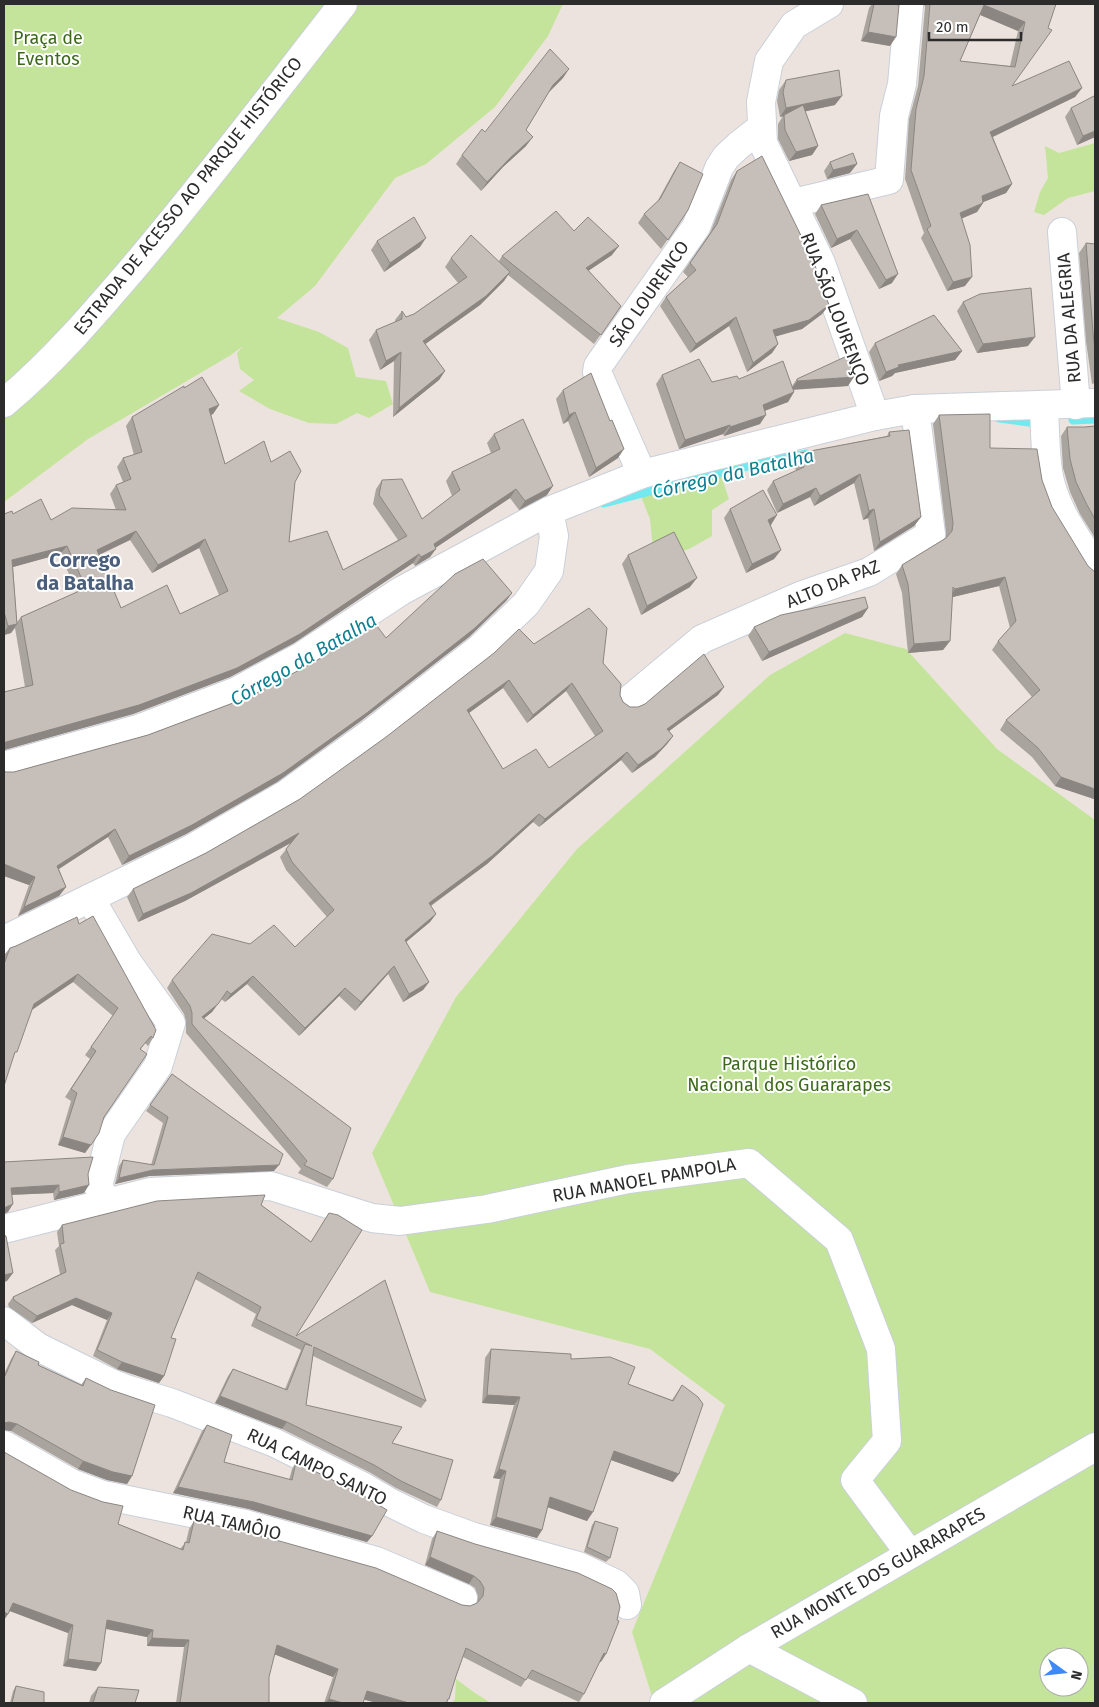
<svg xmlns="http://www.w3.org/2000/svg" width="1099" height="1707" viewBox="0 0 1099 1707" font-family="'Fira Sans',sans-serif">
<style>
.green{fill:#c3e49a;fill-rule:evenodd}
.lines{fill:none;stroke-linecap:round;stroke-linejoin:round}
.stream{stroke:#71e9ef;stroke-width:9}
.minor-casing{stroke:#c9d0d9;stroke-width:30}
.tertiary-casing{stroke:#c9d0d9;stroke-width:30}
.secondary-casing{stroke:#c9d0d9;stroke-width:30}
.minor{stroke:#fff;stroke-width:28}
.tertiary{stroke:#fff;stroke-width:28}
.secondary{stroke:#fff;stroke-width:28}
.wall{fill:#aaa49f;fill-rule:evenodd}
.shaded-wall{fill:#8b8682}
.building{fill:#c6bfb9;stroke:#8b8682;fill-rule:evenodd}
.labels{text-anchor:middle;stroke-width:4;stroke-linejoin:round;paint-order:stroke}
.park-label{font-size:18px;fill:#3c6a1a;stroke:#fff}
.street-label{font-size:18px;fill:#2c2c2c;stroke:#fff}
.water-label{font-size:19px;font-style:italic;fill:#0d7f90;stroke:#fff}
.quarter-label{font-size:20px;font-weight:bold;fill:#4b5f7d;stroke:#fff}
</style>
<rect width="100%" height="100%" fill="#ede3de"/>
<!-- green -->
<path class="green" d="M 4,4 L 563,4 L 548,36 L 495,107 L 426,164 L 395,178 L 315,286 L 277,318 L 319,332 L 348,348 L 356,377 L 386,381 L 393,404 L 369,418 L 357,413 L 336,424 L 309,423 L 270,409 L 239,391 L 254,380 L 240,369 L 237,353 L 243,346 L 231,355 L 88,439 L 4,502 Z
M 1095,143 L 1095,191 L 1068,198 L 1044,215 L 1034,212 L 1040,192 L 1048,178 L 1045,146 L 1059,153 Z
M 718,467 L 729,499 L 712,510 L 712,536 L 689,549 L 674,554 L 653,548 L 650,519 L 642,499 L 641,485 Z
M 845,633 L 906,649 L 997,749 L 1095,820 L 1095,1703 L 654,1703 L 632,1632 L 725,1405 L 650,1349 L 430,1292 L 372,1153 L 456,997 L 577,849 L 770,675 ZM 1049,1657 L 1079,1657 L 1079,1687 L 1049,1687 Z
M 456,1679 L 475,1693 L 491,1703 L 452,1703 L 455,1699 Z"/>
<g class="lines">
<!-- stream -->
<path class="stream" d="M 999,418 L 1036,423
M 1073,420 L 1095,419
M 604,503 L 743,467 L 807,454"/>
<!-- minor casing -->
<g class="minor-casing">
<path id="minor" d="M 829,4 L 794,25 L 769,61 L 761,102 L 763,143 L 821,263 L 875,416
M 793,203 L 889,180 L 894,116 L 902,84 L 909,6
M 1062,232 L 1076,405
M 1044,406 C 1045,428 1045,450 1048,471 C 1053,507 1077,538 1095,567
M 642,474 L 600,379 L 597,372 L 598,366 L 696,227 L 719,168 L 726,157 L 739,145 L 762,127
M 629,700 L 702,639 L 800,596 L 869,572 L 931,534 L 915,409
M 90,898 L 128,963 L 171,1023 L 158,1066 L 111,1134 L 98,1186 L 107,1203
M 4,1229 L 150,1192 L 271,1186 L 372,1218 L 400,1221 L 487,1209 L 628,1179 L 749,1163 L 839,1240 L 881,1349 L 887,1441 L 855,1480 L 910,1554
M 4,1321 L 38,1347 L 111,1383 L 129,1390 L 172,1403 L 275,1443 L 362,1486 L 389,1502 L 424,1519 L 474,1537 L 578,1566 L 616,1584 L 625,1593 L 627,1605
M 4,1445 L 71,1483 L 103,1495 L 245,1524 L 376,1561 L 463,1598
M 749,1648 L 853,1703"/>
</g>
<!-- tertiary casing -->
<g class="tertiary-casing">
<path id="tertiary" d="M 4,766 L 138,729 L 237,691 L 302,656 L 401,591 L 549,511 L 642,474 L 875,416 L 915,409 L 1095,403
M 4,940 L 193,848 L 285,795 L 371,733 L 479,649 L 526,604 L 549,571 L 554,536 L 549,511"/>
</g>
<!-- secondary casing -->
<g class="secondary-casing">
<path id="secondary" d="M 4,403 C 53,362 94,314 135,266 C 207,181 274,92 343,4
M 664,1703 L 749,1648 L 1095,1447"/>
</g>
<!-- minor -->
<use href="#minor" class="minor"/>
<!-- tertiary -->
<use href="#tertiary" class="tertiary"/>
<!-- secondary -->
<use href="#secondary" class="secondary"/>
</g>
<!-- wall -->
<path class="wall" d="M 872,4 L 892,4 L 890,46 L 861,41 L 869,8 Z
M 924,4 L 1056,4 L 1012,86 L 1082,88 L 1075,97 L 993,137 L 1012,184 L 1006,193 L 983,202 L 983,203 L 977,212 L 962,218 L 965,286 L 947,291 L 921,238 L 924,233 L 905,179 L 909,119 L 918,86 L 925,7 ZM 980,15 L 1018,31 L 1010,66 L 960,61 Z
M 563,78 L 549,92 L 526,130 L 526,146 L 503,167 L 481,191 L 456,164 L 462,155 L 485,132 Z
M 786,80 L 835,105 L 805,111 L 818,146 L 812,155 L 789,161 L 778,139 L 778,124 L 783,116 L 780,117 L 777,101 L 779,90 Z
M 1095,100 L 1095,137 L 1077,145 L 1065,117 L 1071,108 Z
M 680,162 L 688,210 L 661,249 L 638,223 L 644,214 L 657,202 L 674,171 Z
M 830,162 L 850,173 L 827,179 L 824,171 Z
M 737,171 L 829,305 L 822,314 L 802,329 L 776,336 L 778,344 L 772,353 L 747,372 L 729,326 L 690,353 L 660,306 L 666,297 L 688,277 L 683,272 L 710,233 L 731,180 Z
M 868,194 L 892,283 L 879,289 L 850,239 L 831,248 L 815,214 L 821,205 Z
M 574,231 L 612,255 L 588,271 L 621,306 L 594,344 L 508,275 L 504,281 L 480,305 L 425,344 L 445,371 L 439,380 L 393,417 L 394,361 L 380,370 L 369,340 L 376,330 L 395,322 L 395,320 L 402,311 L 406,317 L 414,314 L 458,283 L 445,267 L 451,258 L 499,261 L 502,256 Z
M 377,241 L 420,247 L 384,272 L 371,250 Z
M 1086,243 L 1095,244 L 1095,383 L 1092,384 L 1086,341 L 1079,253 Z
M 963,302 L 1028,346 L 977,353 L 957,311 Z
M 875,343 L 962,351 L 955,360 L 895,373 L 892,376 L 879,381 L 869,352 Z
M 662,375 L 712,382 L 739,379 L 792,386 L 797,379 L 848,386 L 793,389 L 794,392 L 788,402 L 765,410 L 760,424 L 724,436 L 723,434 L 679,449 L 656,384 Z
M 184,388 L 219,405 L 213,414 L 211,415 L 225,464 L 271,462 L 295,482 L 289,542 L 343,570 L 398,540 L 373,504 L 376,489 L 382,480 L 422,519 L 452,496 L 446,481 L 452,472 L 491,453 L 487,443 L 494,434 L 547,495 L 519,510 L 510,498 L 436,547 L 430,557 L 415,566 L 413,563 L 294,643 L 230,677 L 133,714 L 4,750 L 4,692 L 25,687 L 15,628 L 11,633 L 4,635 L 4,514 L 13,514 L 51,520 L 116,510 L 110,494 L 116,485 L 123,482 L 117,467 L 123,458 L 134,455 L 126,426 L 132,417 ZM 130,540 L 152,573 L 199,548 L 219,595 L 180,614 L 121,608 L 99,555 ZM 60,554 L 77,592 L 21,617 L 17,622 L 13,567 Z
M 563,390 L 610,421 L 618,458 L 589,477 L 568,421 L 563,424 L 556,399 Z
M 939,415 L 990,448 L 1094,799 L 1055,786 L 1032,757 L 1000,730 L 1006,720 L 1032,697 L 992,650 L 998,641 L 1010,628 L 999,586 L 952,597 L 950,641 L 943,650 L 908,653 L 902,593 L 896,574 L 902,565 L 946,538 L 946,532 L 933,424 Z
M 1095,426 L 1095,538 L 1080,514 L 1070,492 L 1063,468 L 1061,436 L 1067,427 L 1085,427 Z
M 889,432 L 921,517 L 914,526 L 874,551 L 868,518 L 863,520 L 854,483 L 814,506 L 810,497 L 777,513 L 767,490 L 773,481 L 796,471 L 794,462 L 800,453 L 887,436 Z
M 730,509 L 771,525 L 770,525 L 781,550 L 774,559 L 746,573 L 724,518 Z
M 628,555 L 690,587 L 641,615 L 622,564 Z
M 512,593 L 506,601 L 469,637 L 362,720 L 277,782 L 186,834 L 122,865 L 108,837 L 59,869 L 66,887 L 59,896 L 18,916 L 29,885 L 4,876 L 4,771 L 6,772 L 14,772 L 148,735 L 249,697 L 386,638 Z
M 868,608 L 862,617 L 762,661 L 748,636 L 754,627 Z
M 534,644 L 603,663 L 623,702 L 630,707 L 638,707 L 724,687 L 718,695 L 669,731 L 673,736 L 667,744 L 655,757 L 632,773 L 621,760 L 539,827 L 533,822 L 487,864 L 431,906 L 436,914 L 430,922 L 406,942 L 429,982 L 423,990 L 403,1002 L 388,974 L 355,1011 L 339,996 L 299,1036 L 247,984 L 225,1002 L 221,999 L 212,1012 L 204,1018 L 333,1179 L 327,1187 L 298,1173 L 301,1169 L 186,1033 L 186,1021 L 184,1014 L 167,988 L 172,980 L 250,944 L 295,947 L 327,917 L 286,870 L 280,857 L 291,843 L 185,901 L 138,922 L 127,897 L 133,889 L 206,853 L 300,799 ZM 503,688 L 527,723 L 566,691 L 595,736 L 549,768 L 503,769 L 469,713 Z
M 79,924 L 153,1038 L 148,1046 L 145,1043 L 141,1049 L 85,1153 L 58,1145 L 71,1101 L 65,1097 L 90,1059 L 85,1055 L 113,1016 L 73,982 L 32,1009 L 12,1059 L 4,1086 L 4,955 L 10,948 L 16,946 Z
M 172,1074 L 274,1171 L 149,1176 L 115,1184 L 119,1166 L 123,1160 L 151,1165 L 163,1123 L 146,1111 Z
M 4,1162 L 84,1193 L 54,1200 L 53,1193 L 12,1195 L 8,1212 Z
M 261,1205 L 311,1242 L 329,1213 L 296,1336 L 426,1401 L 421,1408 L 313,1356 L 306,1405 L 392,1443 L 441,1500 L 437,1507 L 396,1488 L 369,1472 L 282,1429 L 215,1403 L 228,1376 L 233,1369 L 285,1389 L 301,1350 L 251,1326 L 256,1314 L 195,1279 L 171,1338 L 164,1376 L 159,1383 L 117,1369 L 93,1356 L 107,1320 L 72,1305 L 32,1323 L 9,1307 L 8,1304 L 13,1297 L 60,1274 L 55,1250 L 59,1246 L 57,1232 L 62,1225 Z
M 491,1349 L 571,1359 L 628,1384 L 672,1400 L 682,1385 L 673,1482 L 611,1460 L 587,1521 L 548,1507 L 542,1530 L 537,1538 L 490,1525 L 500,1479 L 493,1478 L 514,1405 L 482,1403 L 485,1358 Z
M 16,1351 L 38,1365 L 81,1385 L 86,1378 L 132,1476 L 127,1484 L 107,1480 L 78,1469 L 11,1431 L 4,1430 L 4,1374 L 11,1359 Z
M 207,1425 L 224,1462 L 289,1480 L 292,1469 L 296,1462 L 372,1536 L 367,1542 L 249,1509 L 173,1493 L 202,1431 Z
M 4,1452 L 118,1524 L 180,1549 L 186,1542 L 189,1529 L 194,1521 L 462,1605 L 470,1606 L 477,1603 L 478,1596 L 475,1588 L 469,1584 L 425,1565 L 432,1539 L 437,1531 L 601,1662 L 600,1661 L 584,1694 L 579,1702 L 527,1678 L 521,1687 L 463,1657 L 447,1703 L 377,1703 L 364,1699 L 363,1703 L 324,1703 L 333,1677 L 274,1654 L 269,1677 L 269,1703 L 176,1703 L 184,1647 L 147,1646 L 147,1637 L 106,1629 L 96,1671 L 63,1666 L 68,1633 L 10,1611 L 4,1620 Z
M 595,1521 L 610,1558 L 606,1562 L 584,1552 L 592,1525 Z
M 16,1686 L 44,1703 L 10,1703 L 13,1691 Z
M 98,1687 L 135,1703 L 89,1703 L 91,1696 Z"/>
<!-- shaded-wall -->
<path class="shaded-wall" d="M 984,5 L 1025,22 L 1018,31 L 978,14 Z
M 868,32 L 896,37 L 890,46 L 861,41 Z
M 569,69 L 563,78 L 547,94 L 553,85 Z
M 1082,88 L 1075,97 L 984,141 L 990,132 Z
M 842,96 L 835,105 L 780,117 L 786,108 Z
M 1095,131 L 1095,137 L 1077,145 L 1083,136 Z
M 533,137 L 526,146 L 503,167 L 481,191 L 487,182 L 510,158 Z
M 818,146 L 812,155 L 789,161 L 796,152 Z
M 857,164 L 850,173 L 827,179 L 833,170 Z
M 1012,184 L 1006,193 L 976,205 L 982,196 Z
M 983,203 L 977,212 L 954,222 L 960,213 Z
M 857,230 L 850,239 L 831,248 L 837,239 Z
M 426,238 L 420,247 L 384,272 L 390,263 Z
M 619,246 L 612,255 L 579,277 L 586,268 Z
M 510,272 L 504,281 L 480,305 L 417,350 L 423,341 Z
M 898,274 L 892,283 L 879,289 L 886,280 Z
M 972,277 L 965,286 L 947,291 L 953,282 Z
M 829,305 L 822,314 L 802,329 L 767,339 L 773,330 Z
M 736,317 L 729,326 L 690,353 L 696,344 Z
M 1035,337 L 1028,346 L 977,353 L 983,344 Z
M 778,344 L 772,353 L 747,372 L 753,363 Z
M 962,351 L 955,360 L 895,373 L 892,376 L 879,381 L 886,372 L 898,365 Z
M 401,352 L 394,361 L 380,370 L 386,361 Z
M 445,371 L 439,380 L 393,417 L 399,408 Z
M 854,377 L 848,386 L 791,390 L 797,381 Z
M 794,392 L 788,402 L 757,414 L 763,405 Z
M 219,405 L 213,414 L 203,418 L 209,409 Z
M 575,412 L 568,421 L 563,424 L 569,415 Z
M 766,415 L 760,424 L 724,436 L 730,427 Z
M 730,425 L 723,434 L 679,449 L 685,440 Z
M 624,449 L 618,458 L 589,477 L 596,468 Z
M 860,474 L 854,483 L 814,506 L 820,496 Z
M 553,486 L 547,495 L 519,510 L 525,501 Z
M 816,488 L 810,497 L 777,513 L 783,504 Z
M 516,489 L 510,498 L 428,553 L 434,544 Z
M 874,509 L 868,518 L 863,520 L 869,511 Z
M 777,515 L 771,525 L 761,529 L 768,520 Z
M 921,517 L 914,526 L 874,551 L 880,542 Z
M 136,531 L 130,540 L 90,559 L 97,550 Z
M 205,539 L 199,548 L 152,573 L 158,565 Z
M 67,546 L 60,554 L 6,569 L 12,560 Z
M 436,549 L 430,557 L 415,566 L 421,557 Z
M 781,550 L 774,559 L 746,573 L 752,564 Z
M 419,554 L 413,563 L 294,643 L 230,677 L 133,714 L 4,750 L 4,743 Z
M 1005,577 L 999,586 L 949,598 L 955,589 Z
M 697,578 L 690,587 L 641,615 L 647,606 Z
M 512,593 L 506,601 L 469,637 L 362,720 L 277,782 L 186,834 L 122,865 L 129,856 Z
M 868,608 L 862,617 L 762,661 L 769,652 Z
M 17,624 L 11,633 L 4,635 L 4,633 L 8,626 Z
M 950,641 L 943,650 L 908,653 L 914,644 Z
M 509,680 L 503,688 L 462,718 L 467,710 Z
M 572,683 L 566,691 L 527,723 L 533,715 Z
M 724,687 L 718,695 L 661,737 L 667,729 Z
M 673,736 L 667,744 L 655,757 L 632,773 L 638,765 Z
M 627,752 L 621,760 L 539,827 L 545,819 Z
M 1061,777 L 1095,789 L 1095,797 L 1094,799 L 1055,786 Z
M 539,814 L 533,822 L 487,864 L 423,911 L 429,903 Z
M 115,829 L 108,837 L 51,874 L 57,866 Z
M 299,833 L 294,841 L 185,901 L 138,922 L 143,914 Z
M 4,864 L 35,877 L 29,885 L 4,876 Z
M 66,887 L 59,896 L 18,916 L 24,907 Z
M 436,914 L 430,922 L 399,948 L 405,940 Z
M 394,966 L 388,974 L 355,1011 L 361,1002 Z
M 78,974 L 73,982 L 29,1012 L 34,1004 Z
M 253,976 L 247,984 L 225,1002 L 231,994 Z
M 429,982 L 423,990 L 403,1002 L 409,994 Z
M 345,988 L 339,996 L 299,1036 L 305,1028 Z
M 218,1004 L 212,1012 L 196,1025 L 202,1017 Z
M 63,1137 L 91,1145 L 85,1153 L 58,1145 Z
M 279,1165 L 274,1171 L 149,1176 L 115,1184 L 119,1178 L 153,1170 Z
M 59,1185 L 53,1193 L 6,1195 L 11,1188 Z
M 89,1185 L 84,1193 L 54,1200 L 59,1192 Z
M 13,1204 L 8,1212 L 4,1214 L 4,1208 Z
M 13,1273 L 7,1281 L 4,1282 L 4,1275 Z
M 76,1298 L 112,1313 L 107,1320 L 72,1305 L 32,1323 L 37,1316 Z
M 122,1362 L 164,1376 L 159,1383 L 117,1369 Z
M 487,1395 L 520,1397 L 514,1405 L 482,1403 Z
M 220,1396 L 287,1422 L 282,1429 L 215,1403 Z
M 9,1422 L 17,1424 L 11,1431 L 4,1430 L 4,1423 Z
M 614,1451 L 679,1474 L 673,1482 L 608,1459 Z
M 83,1461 L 132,1476 L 127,1484 L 107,1480 L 78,1469 Z
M 499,1469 L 506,1471 L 500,1479 L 493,1478 Z
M 178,1487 L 254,1502 L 372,1536 L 367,1542 L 249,1509 L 173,1493 Z
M 550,1497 L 593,1512 L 587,1521 L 544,1506 Z
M 496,1517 L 542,1530 L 537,1538 L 490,1525 Z
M 430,1557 L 474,1576 L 469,1584 L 425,1565 Z
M 13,1603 L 73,1625 L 68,1633 L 7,1610 Z
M 4,1612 L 8,1614 L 4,1620 Z
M 107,1620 L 153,1630 L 147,1637 L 102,1628 Z
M 152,1638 L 189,1640 L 184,1647 L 147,1646 Z
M 277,1645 L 338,1669 L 333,1677 L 271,1653 Z
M 604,1653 L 606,1654 L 601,1662 L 598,1661 Z
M 68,1659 L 101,1663 L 96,1671 L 63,1666 Z
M 367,1691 L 409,1703 L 377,1703 L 361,1699 Z
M 329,1699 L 343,1703 L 325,1703 Z"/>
<!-- building -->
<path class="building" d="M 874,4 L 892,4 L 899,5 L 896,37 L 868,32 Z
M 930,4 L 1056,4 L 1048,28 L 1052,30 L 1012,86 L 1069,61 L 1082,88 L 990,132 L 1012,184 L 982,196 L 983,203 L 960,213 L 970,245 L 972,277 L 953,282 L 927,229 L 931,226 L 911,170 L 916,109 L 924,76 ZM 984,5 L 1025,22 L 1015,67 L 960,61 Z
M 550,49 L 569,69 L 553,85 L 526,130 L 533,137 L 510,158 L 487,182 L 462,155 L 482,129 L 485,132 Z
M 839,70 L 842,96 L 786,108 L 783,92 L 786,80 Z
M 1094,96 L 1095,100 L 1095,131 L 1083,136 L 1071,108 Z
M 803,105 L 818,146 L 796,152 L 785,130 L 784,115 Z
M 853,153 L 857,164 L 833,170 L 830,162 Z
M 762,156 L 813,260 L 829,305 L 809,320 L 773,330 L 778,344 L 753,363 L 736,317 L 696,344 L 666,297 L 696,270 L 690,263 L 717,224 L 737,171 Z
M 680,162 L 703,174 L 688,210 L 668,240 L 644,214 L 660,199 Z
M 868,194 L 898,274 L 886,280 L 857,230 L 837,239 L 821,205 Z
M 556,211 L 574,231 L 588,217 L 619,246 L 586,268 L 621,306 L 601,335 L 502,256 Z
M 414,217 L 426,238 L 390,263 L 377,241 Z
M 471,235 L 510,272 L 486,296 L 423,341 L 445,371 L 399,408 L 401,352 L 386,361 L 376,330 L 402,319 L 402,311 L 406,317 L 414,314 L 467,277 L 451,258 Z
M 1086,243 L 1095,244 L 1095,351 L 1093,332 Z
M 1031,288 L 1035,337 L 983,344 L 963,302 L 980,294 Z
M 934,315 L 962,351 L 898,365 L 899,367 L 886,372 L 875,343 Z
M 847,356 L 854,377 L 797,381 L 797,379 Z
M 699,359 L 712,382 L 737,376 L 739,379 L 783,361 L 794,392 L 763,405 L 766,415 L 730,427 L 730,425 L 685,440 L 662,375 Z
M 591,373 L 610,421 L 612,420 L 624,449 L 596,468 L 575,412 L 569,415 L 563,390 Z
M 202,377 L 219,405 L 209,409 L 225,464 L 264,441 L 271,462 L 290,451 L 301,471 L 295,482 L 289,542 L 327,531 L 343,570 L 407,536 L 379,495 L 382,480 L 402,479 L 422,519 L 460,490 L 452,472 L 500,449 L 494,434 L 523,419 L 553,486 L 525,501 L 516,489 L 434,544 L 436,549 L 421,557 L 419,554 L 300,634 L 237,668 L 139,705 L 6,742 L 4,743 L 4,692 L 33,685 L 21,617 L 86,588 L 67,546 L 12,560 L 17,624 L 8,626 L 4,612 L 4,514 L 12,511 L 13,514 L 41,499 L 51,520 L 72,508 L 126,510 L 116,485 L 131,479 L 123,458 L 142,452 L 132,417 L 184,386 L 184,388 ZM 136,531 L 158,565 L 205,539 L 228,591 L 180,614 L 167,585 L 121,608 L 97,550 Z
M 990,414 L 990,448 L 1037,449 L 1042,480 L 1052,507 L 1088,566 L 1095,572 L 1095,789 L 1061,777 L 1038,748 L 1006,720 L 1040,690 L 998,641 L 1016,621 L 1005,577 L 955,589 L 953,587 L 950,641 L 914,644 L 908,584 L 902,565 L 946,538 L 952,531 L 953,523 L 939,415 Z
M 1095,426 L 1095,519 L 1087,505 L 1076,482 L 1070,459 L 1067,427 L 1085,427 Z
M 909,430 L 921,517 L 880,542 L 874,509 L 869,511 L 860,474 L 820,496 L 816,488 L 783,504 L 773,481 L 804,467 L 800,453 L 890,436 L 889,432 Z
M 763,490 L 777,515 L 768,520 L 781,550 L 752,564 L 730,509 Z
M 674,532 L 697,578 L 647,606 L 628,555 Z
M 483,559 L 512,593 L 475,628 L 368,712 L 283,773 L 192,825 L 129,856 L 115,829 L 57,866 L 66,887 L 24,907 L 35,877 L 4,864 L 4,866 L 4,771 L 6,772 L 14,772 L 148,735 L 249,697 L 316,661 L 374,622 L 386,638 L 455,574 Z
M 865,597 L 868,608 L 769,652 L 754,627 L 781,615 Z
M 589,608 L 607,628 L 603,663 L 621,684 L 620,695 L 623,702 L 630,707 L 638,707 L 645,704 L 704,654 L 724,687 L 667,729 L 673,736 L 661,749 L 638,765 L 627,752 L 545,819 L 539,814 L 492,856 L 429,903 L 436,914 L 405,940 L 429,982 L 409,994 L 394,966 L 361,1002 L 345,988 L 305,1028 L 253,976 L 231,994 L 227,991 L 218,1004 L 202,1017 L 351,1128 L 333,1179 L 304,1165 L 307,1161 L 192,1024 L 192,1013 L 190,1006 L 172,980 L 212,934 L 250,944 L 274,925 L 295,947 L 334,910 L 292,862 L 286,849 L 299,833 L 191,893 L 143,914 L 133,889 L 206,853 L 300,799 L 386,737 L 494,653 L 519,629 L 534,644 ZM 509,680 L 533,715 L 572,683 L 603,731 L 549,768 L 536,749 L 503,769 L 467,710 Z
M 93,916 L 156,1030 L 153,1038 L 151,1036 L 140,1049 L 147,1054 L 104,1117 L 99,1133 L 91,1145 L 63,1137 L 77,1093 L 71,1089 L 96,1051 L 91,1047 L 118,1008 L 78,974 L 34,1004 L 17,1052 L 15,1052 L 4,1086 L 4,964 L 10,948 L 16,946 L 77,917 L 79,924 Z
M 172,1074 L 283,1154 L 279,1165 L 153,1170 L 119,1178 L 123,1160 L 154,1165 L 168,1117 L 150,1105 Z
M 93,1157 L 88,1174 L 89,1185 L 59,1192 L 59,1185 L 11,1188 L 13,1204 L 4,1208 L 4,1162 Z
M 265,1195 L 261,1205 L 311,1242 L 329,1213 L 338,1215 L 362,1230 L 296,1336 L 385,1280 L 426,1401 L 314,1347 L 306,1405 L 402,1427 L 392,1443 L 453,1460 L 441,1500 L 401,1481 L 374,1465 L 287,1422 L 220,1396 L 233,1369 L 287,1390 L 305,1344 L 312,1346 L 256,1319 L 261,1307 L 198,1272 L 171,1338 L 176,1339 L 164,1376 L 122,1362 L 97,1350 L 112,1313 L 76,1298 L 37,1316 L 14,1300 L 13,1297 L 66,1272 L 60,1244 L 64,1243 L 62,1225 L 157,1201 Z
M 4,1235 L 6,1236 L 13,1273 L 4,1275 Z
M 491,1349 L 571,1354 L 571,1359 L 610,1357 L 635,1367 L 628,1384 L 673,1401 L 682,1385 L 698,1397 L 703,1404 L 679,1474 L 614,1451 L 593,1512 L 550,1497 L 542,1530 L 496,1517 L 506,1471 L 499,1469 L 520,1397 L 487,1395 Z
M 16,1351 L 39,1362 L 38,1365 L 83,1386 L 86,1378 L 111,1390 L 155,1405 L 132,1476 L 113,1472 L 83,1461 L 17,1424 L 9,1422 L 4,1423 L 4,1378 Z
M 207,1425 L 232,1435 L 224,1462 L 292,1480 L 296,1462 L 359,1493 L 387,1510 L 372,1536 L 254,1502 L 178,1487 Z
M 4,1452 L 71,1490 L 103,1502 L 123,1506 L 118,1524 L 183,1550 L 185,1542 L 189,1543 L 194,1521 L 247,1532 L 376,1568 L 462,1605 L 470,1606 L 477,1603 L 483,1596 L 484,1588 L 480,1581 L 474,1576 L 430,1557 L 437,1531 L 475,1544 L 578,1573 L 612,1589 L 616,1593 L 620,1607 L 617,1620 L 619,1621 L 606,1654 L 604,1653 L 584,1694 L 532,1670 L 526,1680 L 466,1648 L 456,1676 L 449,1699 L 448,1699 L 446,1703 L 409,1703 L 367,1691 L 363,1703 L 343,1703 L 329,1699 L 338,1669 L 277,1645 L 269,1677 L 269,1703 L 180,1703 L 189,1640 L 152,1638 L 153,1630 L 107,1620 L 101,1663 L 68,1659 L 73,1625 L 13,1603 L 8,1614 L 4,1612 Z
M 595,1521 L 618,1528 L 610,1558 L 587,1547 Z
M 16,1686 L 44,1692 L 44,1703 L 12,1703 Z
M 98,1687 L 139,1690 L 135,1703 L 93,1703 Z"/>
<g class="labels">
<!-- park labels -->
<g class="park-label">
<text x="48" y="44">Praça de<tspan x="48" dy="21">Eventos</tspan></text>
<text x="789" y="1070">Parque Histórico<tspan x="789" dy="21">Nacional dos Guararapes</tspan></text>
</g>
<!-- street labels -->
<g class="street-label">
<text transform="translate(188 196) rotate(-51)" y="6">ESTRADA DE ACESSO AO PARQUE HISTÓRICO</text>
<text transform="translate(649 294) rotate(-55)" y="6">SÃO LOURENCO</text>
<text transform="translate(835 309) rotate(69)" y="6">RUA SÃO LOURENÇO</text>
<text transform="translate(1069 318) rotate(-95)" y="6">RUA DA ALEGRIA</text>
<text transform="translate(833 584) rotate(-22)" y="6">ALTO DA PAZ</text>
<text transform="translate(644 1180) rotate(-10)" y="6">RUA MANOEL PAMPOLA</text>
<text transform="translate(317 1467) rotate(26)" y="6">RUA CAMPO SANTO</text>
<text transform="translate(232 1523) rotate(13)" y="6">RUA TAMÔIO</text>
<text transform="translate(878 1573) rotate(-30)" y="6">RUA MONTE DOS GUARARAPES</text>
</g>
<!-- water labels -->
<g class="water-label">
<text transform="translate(733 473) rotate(-13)" y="7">Córrego da Batalha</text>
<text transform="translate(303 659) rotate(-30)" y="7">Córrego da Batalha</text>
</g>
<!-- quarter labels -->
<g class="quarter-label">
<text x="85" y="567">Corrego<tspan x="85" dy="23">da Batalha</tspan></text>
</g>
</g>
<!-- border -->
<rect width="1099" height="1707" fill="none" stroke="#2c2c2c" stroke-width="10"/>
<!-- north arrow -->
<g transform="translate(1064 1672) rotate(105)"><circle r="24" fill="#ffffff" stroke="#ababab"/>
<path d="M0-4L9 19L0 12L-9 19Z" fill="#3e89fa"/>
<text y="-8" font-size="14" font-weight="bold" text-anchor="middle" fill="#2c2c2c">N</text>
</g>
<!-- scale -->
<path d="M929 32v8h92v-8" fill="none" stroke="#2c2c2c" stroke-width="2.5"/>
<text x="936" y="32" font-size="15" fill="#2c2c2c" stroke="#ffffff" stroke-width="4" paint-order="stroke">20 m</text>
</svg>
